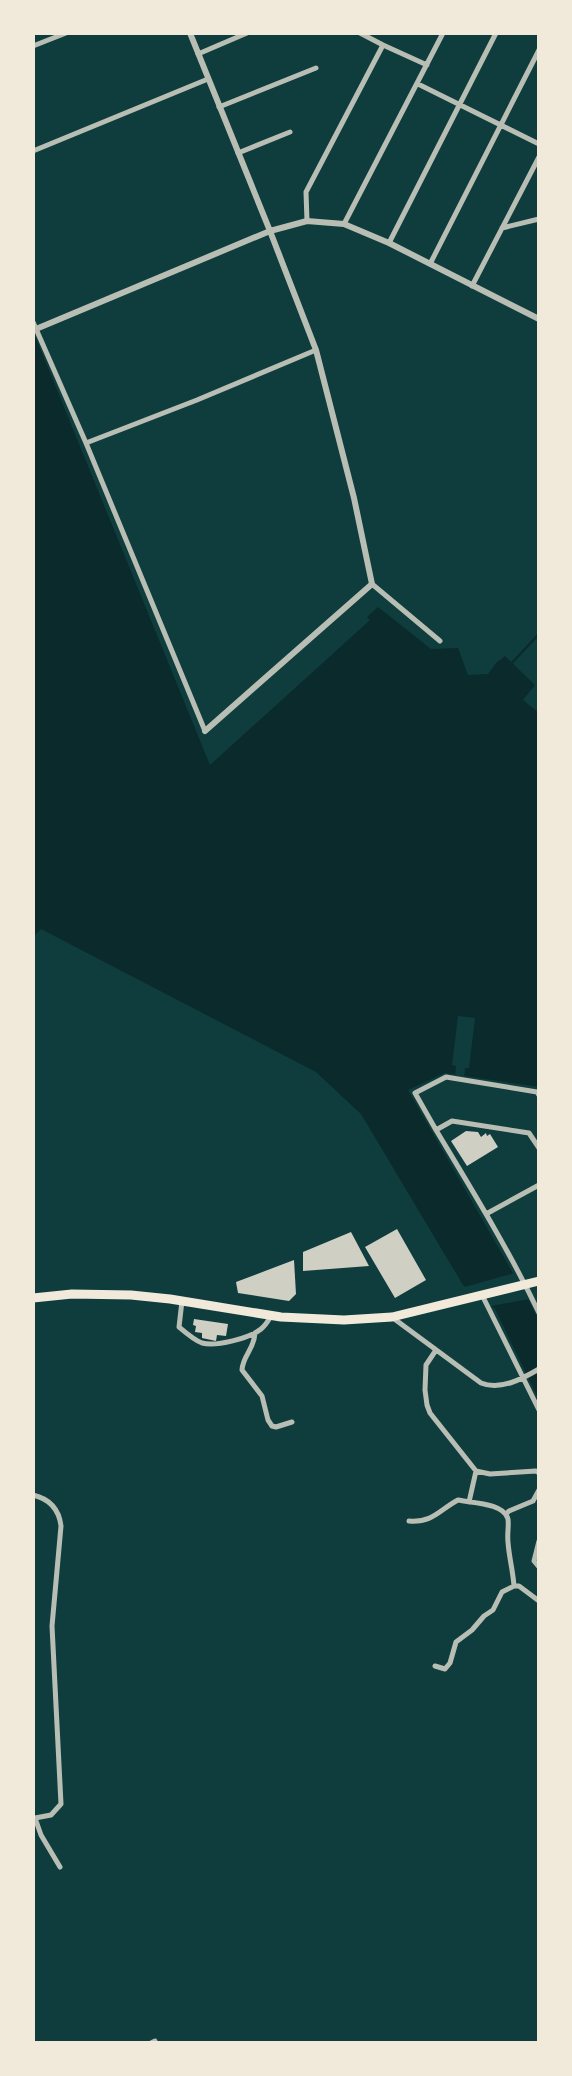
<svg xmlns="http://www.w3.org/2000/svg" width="572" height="2076" viewBox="0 0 572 2076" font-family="Barlow,sans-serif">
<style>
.water{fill:#0a2a2b}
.pier{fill:#0f3d3e}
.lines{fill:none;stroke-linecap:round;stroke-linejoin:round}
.stream{stroke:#0a2a2b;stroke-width:2.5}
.building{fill:#cfcfc3}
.minor{stroke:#b8beb3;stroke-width:5}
.tertiary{stroke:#b8beb3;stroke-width:6}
.trunk{stroke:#f1e9da;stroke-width:9}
</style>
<rect width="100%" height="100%" fill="#0f3d3e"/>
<!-- water -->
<path class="water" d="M 33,331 L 210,765 L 370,620 L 367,617 L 378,607 L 431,649 L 458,648 L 468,675 L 488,674 L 496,663 L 505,656 L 535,685 L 523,700 L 539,713 L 539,1087 L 445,1073 L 408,1090 L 529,1301 L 539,1321 L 539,1400 L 495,1309 L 463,1285 L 361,1114 L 316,1072 L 41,929 L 33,937 Z"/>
<!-- pier -->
<path class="pier" d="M 458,1016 L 475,1018 L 469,1068 L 465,1068 L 464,1080 L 455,1078 L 456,1066 L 452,1065 Z
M 514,1273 L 529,1299 L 486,1307 L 461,1288 Z"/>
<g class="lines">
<!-- stream -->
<path class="stream" d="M 510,665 L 539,634"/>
</g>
<!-- building -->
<path class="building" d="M 466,1131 L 478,1132 L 481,1137 L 486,1133 L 487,1136 L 490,1134 L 498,1147 L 467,1166 L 451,1141 Z
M 397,1229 L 426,1280 L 395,1298 L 365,1247 Z
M 351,1232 L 369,1266 L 303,1271 L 303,1252 Z
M 294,1260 L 296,1294 L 289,1301 L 238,1293 L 236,1282 Z
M 194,1319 L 228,1324 L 226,1336 L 217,1335 L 216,1341 L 202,1338 L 202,1333 L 195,1332 L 196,1326 L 193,1325 Z"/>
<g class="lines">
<!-- minor -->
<path class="minor" d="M 360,33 L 383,45
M 33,46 L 66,33
M 198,54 L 247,33
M 418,84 L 539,144
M 219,107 L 316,68
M 33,151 L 208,79
M 238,153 L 290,132
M 307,221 L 306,192 L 383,45 L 427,65
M 344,224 L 443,33
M 502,228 L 539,219
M 389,243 L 496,33
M 430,264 L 539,50
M 472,286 L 539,157
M 33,322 L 86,443 L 205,731
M 86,443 L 197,400 L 316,350
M 372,584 L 440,641
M 436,1130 L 415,1093 L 446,1077 L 537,1092 L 539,1095
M 539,1148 L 529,1133 L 452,1121 L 436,1130 C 472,1190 509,1250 539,1313
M 486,1214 L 539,1185
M 482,1295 L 539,1410
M 182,1301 L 179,1327 C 186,1333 194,1340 202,1343 C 216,1347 250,1338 261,1329 C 266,1325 268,1321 271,1316
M 393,1318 L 481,1383 C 500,1391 522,1379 539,1369
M 255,1333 C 254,1350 243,1355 242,1370 L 262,1396 L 268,1420 L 272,1426 L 276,1427 L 292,1422
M 436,1350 L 426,1365 L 425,1390 L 427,1405 L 430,1413 L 476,1471 L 490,1474 L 536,1471 L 539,1473
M 33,1495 C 50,1499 59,1509 61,1526 L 52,1626 L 61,1804 L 51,1815 L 35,1818 L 41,1835 L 60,1867
M 469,1502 L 476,1471
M 506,1514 L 509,1511 L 533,1501 L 539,1490
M 409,1521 C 433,1523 439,1510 458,1500 C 472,1503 504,1503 508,1519 C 509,1526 507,1534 508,1542 C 509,1557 513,1571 514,1586
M 539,1541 L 534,1561 L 539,1567
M 435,1666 L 445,1669 L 450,1663 L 456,1642 L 472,1630 L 484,1616 L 493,1610 L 502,1592 L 514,1586 L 519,1586 L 539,1601
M 151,2043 L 155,2041"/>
<!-- tertiary -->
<path class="tertiary" d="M 190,33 L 270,231 L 316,350 L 354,498 L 372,584 L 205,731
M 36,329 L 270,231 L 307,221 L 344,224 L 389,243 L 539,319"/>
<!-- trunk -->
<path class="trunk" d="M 33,1298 L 72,1294 L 131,1295 L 170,1299 L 281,1317 L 344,1320 L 392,1317 L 539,1281"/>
</g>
<!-- border -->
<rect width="572" height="2076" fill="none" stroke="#f1e9da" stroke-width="70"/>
</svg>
